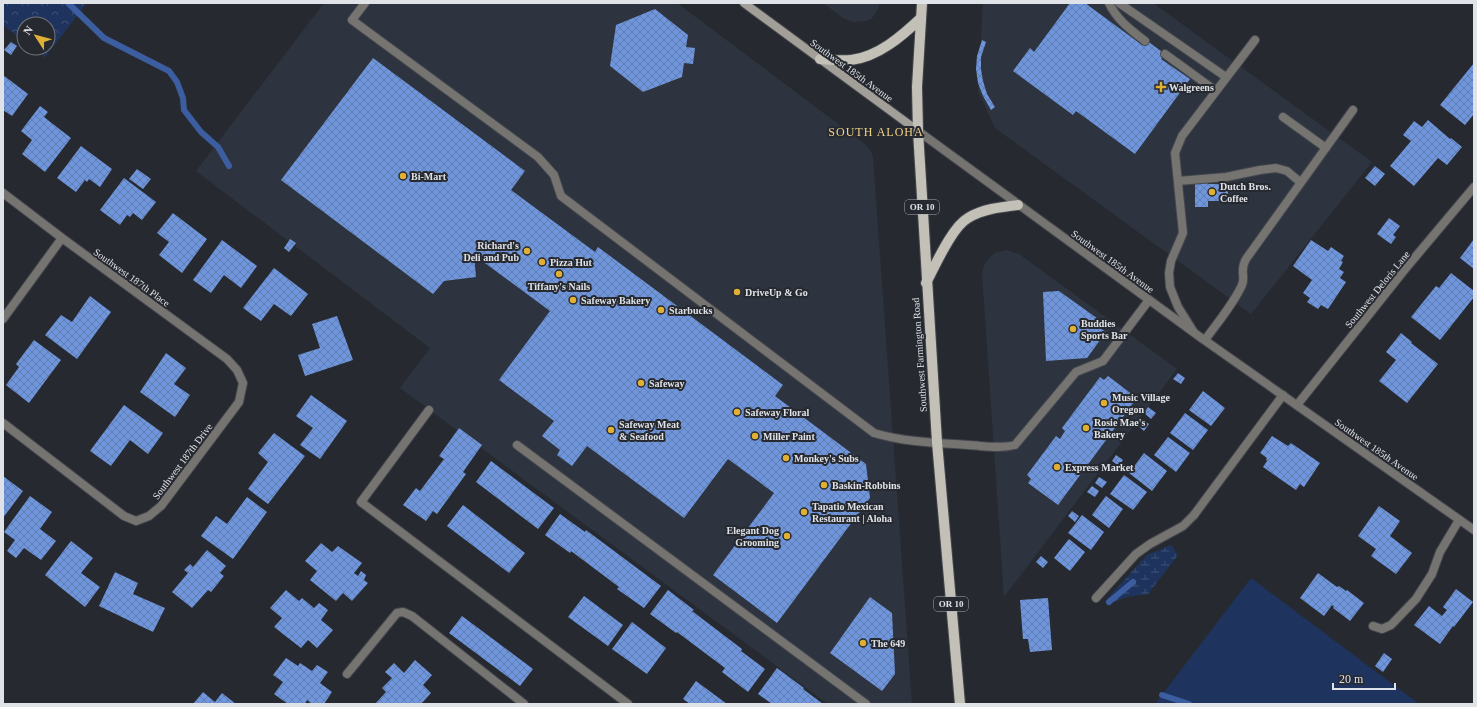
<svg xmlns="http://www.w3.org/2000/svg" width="1477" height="707" viewBox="0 0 1477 707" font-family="Georgia,serif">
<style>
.built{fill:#2d343f}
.grass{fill:#1e345e}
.forest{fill:url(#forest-crowns)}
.wetland{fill:url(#wetland-marsh)}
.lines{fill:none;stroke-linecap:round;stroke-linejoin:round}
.stream{stroke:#3c5ea1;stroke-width:6}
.building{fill:url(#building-cross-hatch)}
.service-casing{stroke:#44474d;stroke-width:10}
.minor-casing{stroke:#44474d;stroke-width:10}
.tertiary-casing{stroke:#44474d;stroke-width:10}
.secondary-casing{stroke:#44474d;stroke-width:10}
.primary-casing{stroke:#44474d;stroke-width:12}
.service{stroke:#767471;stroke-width:8}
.minor{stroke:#767471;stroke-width:8}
.tertiary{stroke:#767471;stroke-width:8}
.secondary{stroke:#a29f99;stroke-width:8}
.primary{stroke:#c3c0b8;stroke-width:10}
.poi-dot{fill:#dfb034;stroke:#262a30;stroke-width:1.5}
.labels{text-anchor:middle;stroke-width:4;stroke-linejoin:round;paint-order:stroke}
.shield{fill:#262a30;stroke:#a8abaf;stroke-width:1}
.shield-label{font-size:9px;font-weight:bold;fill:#dfe2e6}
.street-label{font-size:10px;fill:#dfe2e6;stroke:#262a30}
.poi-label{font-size:10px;font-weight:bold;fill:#dfe2e6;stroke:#262a30;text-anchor:start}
.quarter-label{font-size:12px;letter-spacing:1px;fill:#f2d287;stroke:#262a30}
</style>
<defs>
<pattern id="forest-crowns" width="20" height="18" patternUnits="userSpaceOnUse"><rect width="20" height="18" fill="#1e345e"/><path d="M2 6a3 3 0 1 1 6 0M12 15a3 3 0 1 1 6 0" fill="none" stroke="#3e5175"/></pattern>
<pattern id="wetland-marsh" width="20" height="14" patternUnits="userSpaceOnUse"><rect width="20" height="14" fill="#1e345e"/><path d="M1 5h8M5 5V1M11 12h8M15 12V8" fill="none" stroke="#3e5175"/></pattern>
<pattern id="building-cross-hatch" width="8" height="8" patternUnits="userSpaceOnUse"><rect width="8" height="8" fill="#6f95dc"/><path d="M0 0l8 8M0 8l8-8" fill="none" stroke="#627daf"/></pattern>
</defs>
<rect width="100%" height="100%" fill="#262a30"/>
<!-- built -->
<path class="built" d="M 324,3 L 677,3 L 866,145 L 871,151 L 873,158 L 912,704 L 828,704 L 400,388 L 430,348 L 196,171 Z
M 823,3 L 880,3 L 876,13 L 872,18 L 866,21 L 853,22 L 843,18 Z
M 983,3 L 1153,3 L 1372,162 L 1251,314 L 995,128 L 978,91 Z
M 1007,250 L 1019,254 L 1177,369 L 1004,597 L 982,273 L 985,263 L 989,258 L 995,253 Z"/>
<!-- grass -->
<path class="grass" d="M 1251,578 L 1419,704 L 1155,704 Z"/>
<!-- forest -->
<path class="forest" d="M 3,3 L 87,3 L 45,57 L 33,48 L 48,48 L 48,24 L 24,24 L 24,41 L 3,25 Z"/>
<!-- wetland -->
<path class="wetland" d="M 1171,545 L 1178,555 L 1148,594 L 1127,597 L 1110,603 L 1106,600 L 1147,555 Z"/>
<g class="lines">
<!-- stream -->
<path class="stream" d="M 68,3 L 104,38 L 169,71 L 177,82 L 183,98 L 184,110 L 201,132 L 218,147 L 229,166
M 1109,602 L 1133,582
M 1162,695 L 1189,704"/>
</g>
<!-- building -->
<path class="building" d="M 1070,3 L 1085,3 L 1142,45 L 1146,40 L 1165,54 L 1161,59 L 1190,79 L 1135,154 L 1076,111 L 1073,115 L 1013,71 L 1030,48 L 1034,52 Z
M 655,9 L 688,35 L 686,47 L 695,48 L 693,64 L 684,63 L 682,77 L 643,92 L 610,66 L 616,25 Z
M 982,40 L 986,42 L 981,57 L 981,69 L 983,81 L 987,94 L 995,107 L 991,110 L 983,96 L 978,83 L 976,69 L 977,56 Z
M 11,42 L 17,46 L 11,55 L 4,50 Z
M 373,58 L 525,171 L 511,190 L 595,252 L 598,247 L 783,385 L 775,396 L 866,464 L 870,498 L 777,623 L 713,575 L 774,493 L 728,459 L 684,518 L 587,446 L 572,466 L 557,455 L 560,450 L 542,436 L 554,421 L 499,380 L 550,311 L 474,255 L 476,277 L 444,281 L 433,294 L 281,180 Z
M 1474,63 L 1474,114 L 1465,125 L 1440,105 Z
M 3,75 L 28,94 L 12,116 L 3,110 Z
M 40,106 L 48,112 L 44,117 L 71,138 L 45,172 L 22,154 L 32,140 L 21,131 Z
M 1428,120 L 1450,139 L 1451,138 L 1462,147 L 1447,165 L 1438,158 L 1414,186 L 1390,166 L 1411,141 L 1403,135 L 1414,121 L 1422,127 Z
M 81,146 L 112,169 L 100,187 L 89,179 L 87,182 L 85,180 L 76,192 L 57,178 Z
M 1375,166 L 1385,174 L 1375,186 L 1365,178 Z
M 137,169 L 151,179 L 143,189 L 129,179 Z
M 124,178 L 156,202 L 142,220 L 133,213 L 130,217 L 127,215 L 120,225 L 100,210 Z
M 1195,179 L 1208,179 L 1208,184 L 1228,184 L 1228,201 L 1208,201 L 1208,207 L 1195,207 Z
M 173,213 L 207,239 L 182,273 L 159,255 L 169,242 L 157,233 Z
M 1389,218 L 1400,226 L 1393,235 L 1396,237 L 1391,244 L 1377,234 Z
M 290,239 L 296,243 L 289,252 L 284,248 Z
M 1474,239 L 1474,269 L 1460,258 Z
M 222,240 L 257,266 L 241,288 L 224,275 L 211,293 L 193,280 Z
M 1311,240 L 1328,251 L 1331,247 L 1344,256 L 1341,261 L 1343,262 L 1339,269 L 1344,272 L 1340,278 L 1346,282 L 1328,309 L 1321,305 L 1318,309 L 1307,302 L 1310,298 L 1303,293 L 1312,280 L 1293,266 Z
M 274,268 L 308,294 L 291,316 L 274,304 L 261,321 L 243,308 Z
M 1451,273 L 1474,291 L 1474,297 L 1440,340 L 1411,317 L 1436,286 L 1439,288 Z
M 1059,291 L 1101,321 L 1097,326 L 1106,332 L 1087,358 L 1046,361 L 1043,292 Z
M 90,296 L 111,312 L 77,359 L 45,335 L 61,315 L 72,322 Z
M 337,316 L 353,360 L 305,376 L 298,355 L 320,348 L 312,324 Z
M 1401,333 L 1412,342 L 1411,343 L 1438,364 L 1407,403 L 1379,381 L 1396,360 L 1386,352 Z
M 34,340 L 61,360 L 29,403 L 6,385 L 19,367 L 16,364 Z
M 166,353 L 186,368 L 174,384 L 190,395 L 175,417 L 140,392 Z
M 1178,373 L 1185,378 L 1181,384 L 1173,379 Z
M 1108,376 L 1137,398 L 1058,505 L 1028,483 L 1031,479 L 1027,475 L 1056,436 L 1060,439 L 1065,431 L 1062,428 L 1100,377 L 1104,380 Z
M 1203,391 L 1225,408 L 1211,426 L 1189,410 Z
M 311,395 L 347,421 L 320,459 L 300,445 L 313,428 L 296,416 Z
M 124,405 L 163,433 L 148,454 L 130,440 L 111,466 L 90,451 Z
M 1148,407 L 1156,413 L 1151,419 L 1144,413 Z
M 1185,413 L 1208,430 L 1193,450 L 1170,433 Z
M 1141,419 L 1149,424 L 1144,431 L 1137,425 Z
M 459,428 L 482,445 L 463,472 L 466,474 L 437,514 L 433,511 L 426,521 L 403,505 L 416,488 L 420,491 L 444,459 L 439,456 Z
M 274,433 L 305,456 L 268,504 L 248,489 L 268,462 L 258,453 Z
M 1272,436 L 1288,446 L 1291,443 L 1320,463 L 1304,487 L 1300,484 L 1296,490 L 1263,467 L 1267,461 L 1266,459 L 1267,458 L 1260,453 Z
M 1168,437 L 1190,453 L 1176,472 L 1154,455 Z
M 1144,453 L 1167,471 L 1152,491 L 1129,473 Z
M 1116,455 L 1123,460 L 1119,466 L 1112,461 Z
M 491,461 L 554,508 L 538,529 L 476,482 Z
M 1124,475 L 1147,492 L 1133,510 L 1110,494 Z
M 3,476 L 23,491 L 3,518 Z
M 1099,477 L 1107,482 L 1102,488 L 1095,483 Z
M 1092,486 L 1099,491 L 1095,497 L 1087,492 Z
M 30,496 L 52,512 L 40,529 L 56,541 L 41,560 L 24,548 L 16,558 L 7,551 L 15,540 L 4,532 Z
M 1106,496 L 1123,509 L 1109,528 L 1092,515 Z
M 247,497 L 267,512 L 233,559 L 201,536 L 216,516 L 227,524 Z
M 463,505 L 525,553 L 509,573 L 447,526 Z
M 1379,506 L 1400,521 L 1390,536 L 1412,553 L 1396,574 L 1371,556 L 1376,549 L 1358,536 Z
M 1072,511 L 1079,516 L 1075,522 L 1068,516 Z
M 560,514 L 585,532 L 586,530 L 661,586 L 644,608 L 617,589 L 619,587 L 571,551 L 570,553 L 545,535 Z
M 1082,515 L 1104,532 L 1091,550 L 1068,533 Z
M 1069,539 L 1085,552 L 1070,571 L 1054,558 Z
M 71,541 L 93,558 L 81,573 L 100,587 L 85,607 L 45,575 Z
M 321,543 L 332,552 L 338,546 L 362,563 L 354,573 L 358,576 L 361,571 L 366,575 L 364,580 L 368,583 L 352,601 L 343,593 L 336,601 L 310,580 L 317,571 L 305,561 Z
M 207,550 L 226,566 L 220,573 L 224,576 L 211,592 L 208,590 L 192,608 L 172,592 L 188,573 L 184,570 L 190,564 L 193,567 Z
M 1041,556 L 1048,562 L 1043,568 L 1036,562 Z
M 115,572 L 138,583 L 133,594 L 165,608 L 153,632 L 99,606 Z
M 1318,573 L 1337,587 L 1339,586 L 1346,591 L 1347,590 L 1364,603 L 1350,621 L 1333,608 L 1334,607 L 1332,605 L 1324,616 L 1300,598 Z
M 1456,589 L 1473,602 L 1454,627 L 1453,626 L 1440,644 L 1414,625 L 1429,606 L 1442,616 L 1447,610 L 1443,607 Z
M 286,590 L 299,601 L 302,598 L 314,608 L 319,603 L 328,610 L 321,620 L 333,630 L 317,648 L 308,640 L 301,648 L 274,627 L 282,618 L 270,608 Z
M 668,590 L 694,610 L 692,611 L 742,649 L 741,651 L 765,669 L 748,692 L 722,672 L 725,668 L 677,632 L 676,633 L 650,614 Z
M 584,596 L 623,625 L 608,646 L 568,617 Z
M 870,597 L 892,613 L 895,674 L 882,691 L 830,653 Z
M 1048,598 L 1052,650 L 1030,652 L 1028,639 L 1023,639 L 1020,600 Z
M 462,616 L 533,669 L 520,686 L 449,633 Z
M 632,622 L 666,648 L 647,674 L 612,649 Z
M 1384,653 L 1392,659 L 1383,672 L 1375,666 Z
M 286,658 L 298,666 L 300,663 L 312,671 L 317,665 L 328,672 L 320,683 L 332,692 L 324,704 L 312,704 L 307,700 L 305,704 L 288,704 L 274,694 L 283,682 L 273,675 Z
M 415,660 L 432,675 L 423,685 L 431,693 L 421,704 L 375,704 L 386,692 L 382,688 L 392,678 L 385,672 L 394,663 L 404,673 Z
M 777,668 L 804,688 L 803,689 L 823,704 L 772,704 L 758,694 Z
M 696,681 L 727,704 L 690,704 L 683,699 Z
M 203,692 L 215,702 L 222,693 L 236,704 L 193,704 Z"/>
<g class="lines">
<!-- service casing -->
<g class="service-casing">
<path id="service" d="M 365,3 L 352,20 L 538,157 L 554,175 L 561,196 L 874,433 C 904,442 937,443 969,445 C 985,446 1000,449 1015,445 L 1076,372 L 1103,361 L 1149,300
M 1109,3 C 1117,20 1131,30 1145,41
M 1119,3 L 1226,77
M 1165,54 L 1216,91
M 1283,117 L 1326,148
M 1178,181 L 1226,177 L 1260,170 L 1276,168 L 1287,171 L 1300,182
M 1193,331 L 1178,307 L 1170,287 L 1169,273 L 1171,261 L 1183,233 L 1175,153 L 1182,136 L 1255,40
M 1205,340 C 1217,323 1233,305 1242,285 C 1246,276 1239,271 1246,259 L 1353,110
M 429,410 L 361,502 L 628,704
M 517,445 L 866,704
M 1096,598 L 1136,554 L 1150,544 L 1183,526 L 1194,515
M 347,674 L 397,613 L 403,612 L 412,616 L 524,704"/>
</g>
<!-- minor casing -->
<g class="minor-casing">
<path id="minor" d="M 3,193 L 62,238 L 227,359 L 237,370 L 243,383 L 239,402 L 161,506 L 149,516 L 136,521 L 124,516 L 3,423
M 3,319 L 62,238
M 1297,405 L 1406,268 L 1474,187
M 1194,515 L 1283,395
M 1373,626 L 1382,629 L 1391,625 L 1416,599 L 1432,574 L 1440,552 L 1459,520"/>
</g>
<!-- tertiary casing -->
<g class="tertiary-casing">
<path id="tertiary" d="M 918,131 L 1200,337 L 1474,530"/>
</g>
<!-- secondary casing -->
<g class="secondary-casing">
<path id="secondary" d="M 744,3 L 918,131"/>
</g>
<!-- primary casing -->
<g class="primary-casing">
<path id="primary" d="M 922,3 L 917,87 L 918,131 L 937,442 L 960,704
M 820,59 C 830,60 840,61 851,60 C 878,57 902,36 921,18
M 926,283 C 935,266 952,227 968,218 C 983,209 1001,207 1018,205"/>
</g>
<!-- service -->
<use href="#service" class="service"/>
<!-- minor -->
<use href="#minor" class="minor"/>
<!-- tertiary -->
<use href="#tertiary" class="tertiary"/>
<!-- secondary -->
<use href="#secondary" class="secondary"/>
<!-- primary -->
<use href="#primary" class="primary"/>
</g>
<!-- markers -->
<g class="poi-dot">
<path d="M1159 81h4v4h4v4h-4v4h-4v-4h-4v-4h4z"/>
<circle cx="403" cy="176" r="4"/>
<circle cx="1212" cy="192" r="4"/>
<circle cx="527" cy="251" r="4"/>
<circle cx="542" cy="262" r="4"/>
<circle cx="559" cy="274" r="4"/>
<circle cx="737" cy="292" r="4"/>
<circle cx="573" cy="300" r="4"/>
<circle cx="661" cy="310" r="4"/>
<circle cx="1073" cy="329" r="4"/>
<circle cx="641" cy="383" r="4"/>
<circle cx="1104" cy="403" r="4"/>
<circle cx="737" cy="412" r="4"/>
<circle cx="1086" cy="428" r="4"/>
<circle cx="611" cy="430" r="4"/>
<circle cx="755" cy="436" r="4"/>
<circle cx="786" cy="458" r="4"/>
<circle cx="1057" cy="467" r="4"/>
<circle cx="824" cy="485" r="4"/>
<circle cx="804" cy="512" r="4"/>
<circle cx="787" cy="536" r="4"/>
<circle cx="863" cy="643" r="4"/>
</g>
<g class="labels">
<!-- shield labels -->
<g class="shield">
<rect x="905" y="200" width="34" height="14" rx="3"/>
<rect x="934" y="597" width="34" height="14" rx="3"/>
</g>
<g class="shield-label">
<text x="922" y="210">OR 10</text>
<text x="951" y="607">OR 10</text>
</g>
<!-- street labels -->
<g class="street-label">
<text transform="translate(852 70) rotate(36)" y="4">Southwest 185th Avenue</text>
<text transform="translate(1113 261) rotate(36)" y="4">Southwest 185th Avenue</text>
<text transform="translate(132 277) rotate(36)" y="4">Southwest 187th Place</text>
<text transform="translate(1377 289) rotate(-51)" y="4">Southwest Deloris Lane</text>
<text transform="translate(919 355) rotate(-94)" y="4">Southwest Farmington Road</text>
<text transform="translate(1377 449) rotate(35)" y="4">Southwest 185th Avenue</text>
<text transform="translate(182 461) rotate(-53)" y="4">Southwest 187th Drive</text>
</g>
<!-- poi labels -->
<g class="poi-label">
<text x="1169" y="91">Walgreens</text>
<text x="411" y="180">Bi-Mart</text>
<text x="1220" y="190">Dutch Bros.<tspan x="1220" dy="12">Coffee</tspan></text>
<text x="519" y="249" text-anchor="end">Richard's<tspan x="519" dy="12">Deli and Pub</tspan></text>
<text x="550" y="266">Pizza Hut</text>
<text x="559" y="290" text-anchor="middle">Tiffany's Nails</text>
<text x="745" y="296">DriveUp &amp; Go</text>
<text x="581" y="304">Safeway Bakery</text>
<text x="669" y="314">Starbucks</text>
<text x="1081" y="327">Buddies<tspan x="1081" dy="12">Sports Bar</tspan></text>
<text x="649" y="387">Safeway</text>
<text x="1112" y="401">Music Village<tspan x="1112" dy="12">Oregon</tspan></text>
<text x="745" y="416">Safeway Floral</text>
<text x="1094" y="426">Rosie Mae's<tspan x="1094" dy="12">Bakery</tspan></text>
<text x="619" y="428">Safeway Meat<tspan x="619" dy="12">&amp; Seafood</tspan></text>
<text x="763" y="440">Miller Paint</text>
<text x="794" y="462">Monkey's Subs</text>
<text x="1065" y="471">Express Market</text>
<text x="832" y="489">Baskin-Robbins</text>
<text x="812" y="510">Tapatio Mexican<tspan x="812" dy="12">Restaurant | Aloha</tspan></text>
<text x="779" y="534" text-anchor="end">Elegant Dog<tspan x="779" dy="12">Grooming</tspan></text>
<text x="871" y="647">The 649</text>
</g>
<!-- quarter labels -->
<g class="quarter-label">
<text x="876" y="136">SOUTH ALOHA</text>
</g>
</g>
<!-- border -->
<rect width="1477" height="707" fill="none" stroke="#dfe2e6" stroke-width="8"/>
<!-- north arrow -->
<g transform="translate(36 36) rotate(306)"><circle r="19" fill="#262a30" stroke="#707479"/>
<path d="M0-3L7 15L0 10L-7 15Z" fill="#dfb034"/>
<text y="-6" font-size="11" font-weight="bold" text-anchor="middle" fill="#dfe2e6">N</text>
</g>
<!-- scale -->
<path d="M1333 683v6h62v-6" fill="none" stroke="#dfe2e6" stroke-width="2"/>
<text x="1339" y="683" font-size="12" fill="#dfe2e6" stroke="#262a30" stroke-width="3" paint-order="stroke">20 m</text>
</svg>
